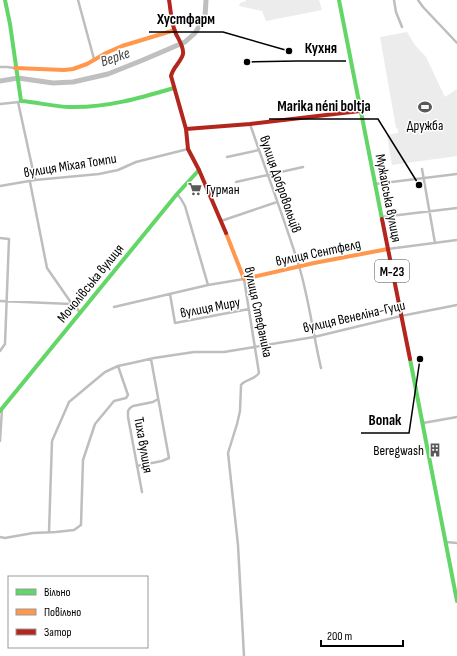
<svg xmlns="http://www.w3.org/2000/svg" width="457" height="656" viewBox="0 0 457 656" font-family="'Sofia Sans Condensed',sans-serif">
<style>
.green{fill:#ececec}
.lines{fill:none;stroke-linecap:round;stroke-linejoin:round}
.river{stroke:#bfbfbf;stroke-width:5}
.street{stroke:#bebebe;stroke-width:2.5}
.fast{stroke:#63d668;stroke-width:4}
.slow{stroke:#ff974d;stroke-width:4}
.jam{stroke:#b3261e;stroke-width:4}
.labels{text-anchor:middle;stroke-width:3;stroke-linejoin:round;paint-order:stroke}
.shield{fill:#fff;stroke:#4c4c4c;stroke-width:1}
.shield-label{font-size:13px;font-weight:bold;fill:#000}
.poi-label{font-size:14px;fill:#000;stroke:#fff}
.street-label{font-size:14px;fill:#000;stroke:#fff}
.water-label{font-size:15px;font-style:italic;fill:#444;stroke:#fff}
.leader{fill:none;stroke:#000;stroke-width:1.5}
.callout-dot{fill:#000;stroke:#fff;stroke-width:1.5}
.callout-label{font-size:15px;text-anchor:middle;font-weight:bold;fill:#000;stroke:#fff;stroke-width:3;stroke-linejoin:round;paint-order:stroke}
</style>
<rect width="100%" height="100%" fill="#fff"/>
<!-- green -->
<path class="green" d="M 246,0 L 319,0 L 322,10 L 266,21 L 262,11 L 239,6 L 240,3 L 246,1 Z
M 407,32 L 415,45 L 426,57 L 445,97 L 457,89 L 457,156 L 392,165 L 387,135 L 398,133 L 398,129 L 396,128 L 380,37 Z"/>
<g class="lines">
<!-- river -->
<path class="river" d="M 0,81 L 18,78 L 53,83 L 73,82 L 108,74 L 143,60 L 185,42 L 195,33 L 205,17 L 206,0"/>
<!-- street -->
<path class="street" d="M 78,0 L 94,59
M 394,0 L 396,12 L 402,27
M 418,0 L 423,7 L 457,43
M 0,67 L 7,67 L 15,68
M 18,102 L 35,180
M 0,104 L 19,102
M 250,124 C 266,171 284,218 299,266 C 309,299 313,334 321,368
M 227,157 L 259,150
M 422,169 L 435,243
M 30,182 L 47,268 L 72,304 L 80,312
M 236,182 L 303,167
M 375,184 L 457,174
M 0,186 L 35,180 L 99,174 L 118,170 L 136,162 L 188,149
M 177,194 L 181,199 L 185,206 L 208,285
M 382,217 L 457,208
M 221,221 L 277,202
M 0,238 L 9,239 L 5,344 L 0,351
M 388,249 L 457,240
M 170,294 L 175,323 L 249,309
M 0,301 L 71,304
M 114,307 L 208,285 L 244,279 L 259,373 C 255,380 245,379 241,385 L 240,411 L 237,424 L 228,453 L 238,545 L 244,656
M 423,423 L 457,417
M 0,441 L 2,409
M 137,466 L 162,461 L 169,458 L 151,359
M 142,492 L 128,417 L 128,411 L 130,408 L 133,406 L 153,402 L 158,399
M 49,532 L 52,441 L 69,402 L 105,372 L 118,366 L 132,363 L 154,358 L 194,352 L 224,352 L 314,337 L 401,316 L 457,305
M 0,537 L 5,538 L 33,533 L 56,532 L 74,530 L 81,525 L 83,460 L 95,424 L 114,401 L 126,398 L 128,395 L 118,366
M 446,542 L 457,543"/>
<!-- fast -->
<path class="fast" d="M 5,0 L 10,24 L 21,101 C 37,102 54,107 70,107 C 106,108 140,98 174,88
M 339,0 L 382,219
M 410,359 L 457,601
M 0,411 L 177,194 L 199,170"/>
<!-- slow -->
<path class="slow" d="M 15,68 L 64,70 L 73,69 L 87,64 L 106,53 L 122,46 L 175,30
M 226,233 L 244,279 L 314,263 L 388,249"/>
<!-- jam -->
<path class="jam" d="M 169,0 C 171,11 171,23 176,34 C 179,40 184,47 183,54 C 181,62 173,67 171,76 L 186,129 L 188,149 L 199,170 L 226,233
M 186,129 L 250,124 L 360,111
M 382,219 L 410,359"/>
</g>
<!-- icons -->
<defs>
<g id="stadium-bare" transform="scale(1.08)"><path d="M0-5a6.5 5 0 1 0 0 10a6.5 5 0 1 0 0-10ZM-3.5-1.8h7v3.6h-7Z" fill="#595959" stroke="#fff" stroke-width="2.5" paint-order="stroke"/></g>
<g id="supermarket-bare" transform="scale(1.08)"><path d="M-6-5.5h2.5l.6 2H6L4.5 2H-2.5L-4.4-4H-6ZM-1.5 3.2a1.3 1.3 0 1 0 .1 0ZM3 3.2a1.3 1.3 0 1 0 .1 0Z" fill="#595959" stroke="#fff" stroke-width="2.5" paint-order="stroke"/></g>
<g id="building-bare" transform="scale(1.08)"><path d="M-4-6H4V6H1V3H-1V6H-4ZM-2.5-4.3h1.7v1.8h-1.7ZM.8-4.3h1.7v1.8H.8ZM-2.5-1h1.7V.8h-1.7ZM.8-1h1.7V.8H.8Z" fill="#595959" stroke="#fff" stroke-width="2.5" paint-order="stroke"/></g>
</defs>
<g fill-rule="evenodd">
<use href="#stadium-bare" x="425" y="107"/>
<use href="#supermarket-bare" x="195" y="189"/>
<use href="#building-bare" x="435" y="450"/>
</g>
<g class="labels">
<!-- shield labels -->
<rect class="shield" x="375" y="260" width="34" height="22" rx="3"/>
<g class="shield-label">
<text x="392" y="276">М-23</text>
</g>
<!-- poi labels -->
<g class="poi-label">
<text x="425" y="130">Дружба</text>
<text x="206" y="194" text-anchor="start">Гурман</text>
<text x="424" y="455" text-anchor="end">Beregwash</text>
</g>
<!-- street labels -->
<g class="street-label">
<text transform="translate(70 165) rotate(-9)" y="5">вулиця Міхая Томпи</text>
<text transform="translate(281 184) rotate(71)" y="5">вулиця Добровольців</text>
<text transform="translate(389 198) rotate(79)" y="5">Мужайська вулиця</text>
<text transform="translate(318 252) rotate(-12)" y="5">вулиця Сентфелд</text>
<text transform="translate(90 283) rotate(-51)" y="5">Мочолівська вулиця</text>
<text transform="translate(210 307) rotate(-11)" y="5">вулиця Миру</text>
<text transform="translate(259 312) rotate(78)" y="5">вулиця Стефаника</text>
<text transform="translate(354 316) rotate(-13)" y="5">вулиця Венеліна-Гуци</text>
<text transform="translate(144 445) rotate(80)" y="5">Тиха вулиця</text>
</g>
<!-- water labels -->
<g class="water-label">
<text transform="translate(115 57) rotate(-19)" y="5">Верке</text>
</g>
</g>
<!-- callouts -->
<path class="leader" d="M289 51L223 32H149M247 62L297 61H346M419 185L378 119H269M420 359L409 433H361"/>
<g class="callout-dot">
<circle cx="289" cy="51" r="4"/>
<circle cx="247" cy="62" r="4"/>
<circle cx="419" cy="185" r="4"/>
<circle cx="420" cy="359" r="4"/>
</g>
<g class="callout-label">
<text x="186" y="24">Хустфарм</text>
<text x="321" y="53">Кухня</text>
<text x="324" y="111">Marika néni boltja</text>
<text x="385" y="425">Вопак</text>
</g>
<!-- legend -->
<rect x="8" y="576" width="140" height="72" fill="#ffffff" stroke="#999999"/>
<rect x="16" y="589" width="20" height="6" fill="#63d668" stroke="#999999"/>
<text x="44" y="596" font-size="12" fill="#000000">Вільно</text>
<rect x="16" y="609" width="20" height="6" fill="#ff974d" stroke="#999999"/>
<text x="44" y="616" font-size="12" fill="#000000">Повільно</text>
<rect x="16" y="629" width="20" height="6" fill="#b3261e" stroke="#999999"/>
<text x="44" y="636" font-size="12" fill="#000000">Затор</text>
<!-- scale -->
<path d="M321 640v6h82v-6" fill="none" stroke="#000000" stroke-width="2"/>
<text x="327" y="640" font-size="12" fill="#000000" stroke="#ffffff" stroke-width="3" paint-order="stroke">200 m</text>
</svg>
